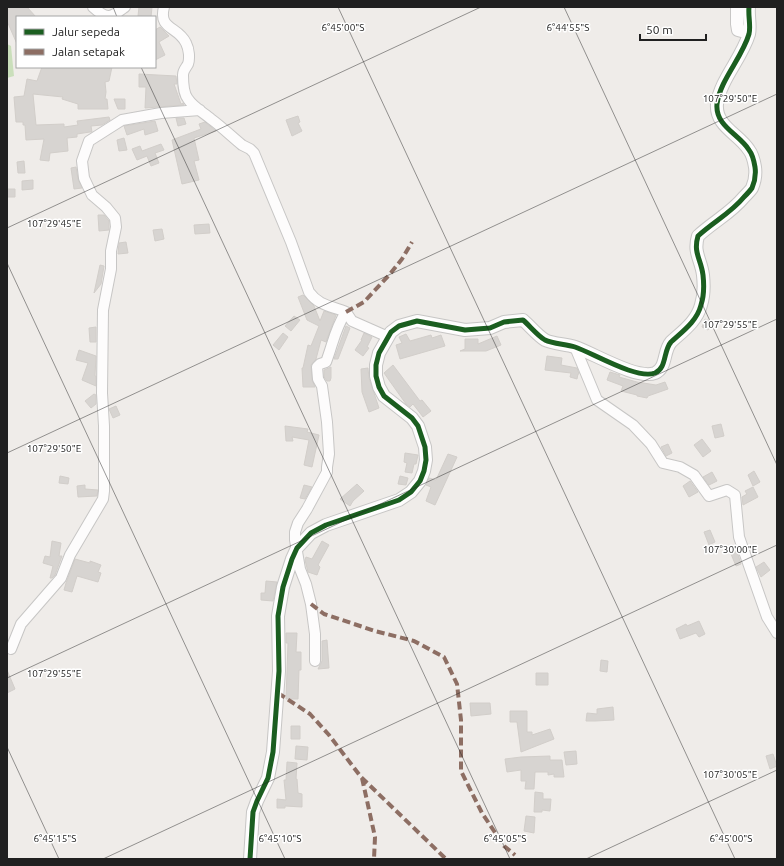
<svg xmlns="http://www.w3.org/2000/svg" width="784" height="866" viewBox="0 0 784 866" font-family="Ubuntu,sans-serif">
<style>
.forest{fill:#cadfbb}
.building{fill:#d7d4d1;stroke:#d2ceca}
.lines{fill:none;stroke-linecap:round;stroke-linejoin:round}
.minor-casing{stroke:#c7c6c5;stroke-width:12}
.tertiary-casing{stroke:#c7c6c5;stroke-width:14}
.minor{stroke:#fdfcfc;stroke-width:10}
.tertiary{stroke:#fdfcfc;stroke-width:12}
.quiet{stroke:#8d6e63;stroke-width:4;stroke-dasharray:8 4;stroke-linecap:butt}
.cycleway-casing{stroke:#fff;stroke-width:8}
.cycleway{stroke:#1b5e20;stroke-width:5}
.ticks{fill:none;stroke:#202020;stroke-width:1;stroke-opacity:0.45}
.ticks-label{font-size:10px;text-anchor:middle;fill:#202020;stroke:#fff;stroke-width:3;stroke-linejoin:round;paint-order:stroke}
</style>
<rect width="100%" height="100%" fill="#efece9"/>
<!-- forest -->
<path class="forest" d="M 7,44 L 11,46 L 14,76 L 7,78 Z"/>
<!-- building -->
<path class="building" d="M 7,7 L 27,7 L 36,17 L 17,17 L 17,44 L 7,21 Z
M 139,7 L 152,7 L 151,17 L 138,16 Z
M 160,27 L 169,36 L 159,42 L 165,55 L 155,60 L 155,30 Z
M 42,67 L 112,67 L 109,81 L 105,82 L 106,92 L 105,99 L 107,99 L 108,109 L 78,109 L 78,104 L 62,99 L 63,97 L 33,94 L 36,125 L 64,124 L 64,127 L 78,125 L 77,121 L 109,117 L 110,120 L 102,125 L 91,126 L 92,132 L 90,132 L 77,134 L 77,137 L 67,138 L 68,151 L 50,153 L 49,161 L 40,160 L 44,139 L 26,140 L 25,125 L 23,125 L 23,122 L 16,122 L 14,97 L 24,96 L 27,79 L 37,81 Z
M 139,74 L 176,76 L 177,84 L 174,84 L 181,104 L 183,103 L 184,105 L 145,108 L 146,87 L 139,87 Z
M 114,99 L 125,99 L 125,109 L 118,109 Z
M 298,116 L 300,122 L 298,123 L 302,131 L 292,136 L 286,120 Z
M 176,118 L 184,118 L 186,124 L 178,126 Z
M 155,121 L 158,131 L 145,135 L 144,129 L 127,135 L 124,126 Z
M 205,122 L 216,131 L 194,138 L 199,160 L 194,161 L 199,180 L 182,184 L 172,140 L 201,129 L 199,124 Z
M 124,138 L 127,150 L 119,151 L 117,140 Z
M 161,144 L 164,150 L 155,153 L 159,163 L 151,166 L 147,156 L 137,160 L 132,149 L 140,146 L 142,151 Z
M 24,161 L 25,173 L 18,173 L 17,162 Z
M 76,167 L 78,179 L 82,188 L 74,189 L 71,168 Z
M 33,180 L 33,189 L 22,190 L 22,181 Z
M 7,189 L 15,189 L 15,197 L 7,197 Z
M 98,215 L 104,215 L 109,221 L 109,230 L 99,231 Z
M 209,224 L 210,233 L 195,234 L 194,225 Z
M 162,229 L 164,239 L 155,241 L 153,230 Z
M 126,242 L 128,253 L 118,254 L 119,243 Z
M 100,265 L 104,266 L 101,284 L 94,293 Z
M 303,295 L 314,306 L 320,321 L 324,311 L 336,315 L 326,342 L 321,340 L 316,359 L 311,365 L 312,380 L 315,387 L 303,387 L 302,368 L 303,368 L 308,345 L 311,346 L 319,326 L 307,320 L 298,297 Z
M 294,316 L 300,320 L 291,331 L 285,326 Z
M 705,319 L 712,322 L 708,330 L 702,327 Z
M 346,326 L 350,328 L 338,359 L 334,359 Z
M 96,327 L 96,342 L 90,342 L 89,328 Z
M 283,333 L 288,337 L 279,350 L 273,345 Z
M 364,333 L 372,337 L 367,347 L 369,348 L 363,356 L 355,350 L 362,340 L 361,340 Z
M 406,334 L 410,341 L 431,335 L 432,338 L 441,335 L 445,346 L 400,359 L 396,345 L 402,343 L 399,337 Z
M 497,336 L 501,345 L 486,351 L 460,351 L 465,349 L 465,339 L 478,339 L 478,344 Z
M 79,350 L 96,356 L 95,376 L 96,376 L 96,386 L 82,380 L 88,363 L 76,360 Z
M 547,356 L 562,358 L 561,365 L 577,368 L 579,374 L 578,374 L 577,379 L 570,377 L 571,373 L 545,370 Z
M 393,365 L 420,401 L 422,400 L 431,411 L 423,417 L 413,404 L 410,407 L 406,404 L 384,373 Z
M 331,367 L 331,378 L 330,381 L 327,381 L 324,377 L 324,370 Z
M 368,368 L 369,378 L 379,408 L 369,412 L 362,392 L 361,369 Z
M 610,372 L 620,375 L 619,377 L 637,382 L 656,385 L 665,382 L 668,389 L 648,396 L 647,398 L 637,396 L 637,395 L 621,391 L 623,386 L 607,380 Z
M 94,394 L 96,395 L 96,404 L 91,408 L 85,401 Z
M 116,406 L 120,415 L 113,418 L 109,409 Z
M 721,424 L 724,436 L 715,438 L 712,426 Z
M 285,426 L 308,429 L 307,432 L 319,435 L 312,467 L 304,465 L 309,440 L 292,437 L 293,441 L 286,441 Z
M 702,439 L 711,451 L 703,457 L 694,445 Z
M 668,444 L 672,453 L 666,456 L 661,447 Z
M 405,453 L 418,455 L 416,464 L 414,464 L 412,473 L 405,472 L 407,463 L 404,462 Z
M 448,454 L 457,457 L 435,505 L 426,501 L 431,487 L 426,485 L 429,478 L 436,480 Z
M 754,471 L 760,482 L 753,486 L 748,475 Z
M 712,472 L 717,481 L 709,485 L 703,477 Z
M 60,476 L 69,478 L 68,484 L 59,483 Z
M 400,476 L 408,478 L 406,485 L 398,484 Z
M 690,481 L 698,492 L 689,497 L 683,486 Z
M 357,484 L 364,491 L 353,501 L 350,506 L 340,499 Z
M 85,485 L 85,489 L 98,490 L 97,496 L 78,497 L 77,486 Z
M 304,485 L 312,487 L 305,499 L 300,498 Z
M 753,487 L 758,497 L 743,505 L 742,497 L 747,494 L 745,491 Z
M 710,530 L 715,542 L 709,545 L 704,532 Z
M 52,541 L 61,543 L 59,556 L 62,556 L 55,575 L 52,578 L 50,578 L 53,566 L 43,563 L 45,556 L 50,557 Z
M 322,541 L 329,545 L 318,565 L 320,567 L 317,575 L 308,572 L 305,560 L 306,557 L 312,559 Z
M 737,551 L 741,564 L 736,566 L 731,554 Z
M 75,559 L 90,563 L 90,561 L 101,565 L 98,572 L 101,573 L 98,582 L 77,576 L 72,592 L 64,590 L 66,583 Z
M 764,562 L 770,570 L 761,577 L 756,567 Z
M 266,581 L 277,582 L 273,601 L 261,600 L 261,593 L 265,593 Z
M 699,621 L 705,634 L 699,637 L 696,633 L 680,639 L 676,629 L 686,624 L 687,626 Z
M 286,633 L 297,633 L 296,652 L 301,652 L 301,670 L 299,670 L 298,699 L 286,699 L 288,643 L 286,643 Z
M 327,640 L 329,668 L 318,669 L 322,661 L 322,641 Z
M 601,660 L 608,661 L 607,672 L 600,671 Z
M 7,670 L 15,689 L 7,693 Z
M 536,673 L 548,673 L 548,685 L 536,685 Z
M 470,703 L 490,703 L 491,714 L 471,716 Z
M 613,707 L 614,720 L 595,721 L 586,721 L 587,713 L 597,714 L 597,709 Z
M 510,711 L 527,711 L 527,732 L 532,732 L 532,735 L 550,729 L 554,739 L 521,752 L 517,722 L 510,722 Z
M 291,726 L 300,726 L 300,739 L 291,739 Z
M 296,746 L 308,747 L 307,760 L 295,759 Z
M 576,751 L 577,764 L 566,765 L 564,752 Z
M 773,754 L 777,766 L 770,769 L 766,756 Z
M 550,756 L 550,760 L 562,760 L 564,777 L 554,777 L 554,774 L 548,775 L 548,772 L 535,772 L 534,789 L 525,789 L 526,781 L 521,781 L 521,770 L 507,772 L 505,759 L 521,757 Z
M 287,762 L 297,763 L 296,779 L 297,779 L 298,793 L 302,794 L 302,807 L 285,806 L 285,808 L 277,808 L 277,799 L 286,800 L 284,780 L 286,780 Z
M 535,792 L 543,793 L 543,799 L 551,799 L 550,811 L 542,810 L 542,812 L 534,812 Z
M 526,816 L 535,817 L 534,833 L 524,831 Z"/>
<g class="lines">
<!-- minor casing -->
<g class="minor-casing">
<path id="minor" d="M 93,7 C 108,21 111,17 125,7
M 164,7 C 158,30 178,26 186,43 C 189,49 190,58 188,64 C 186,68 183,70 183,75 C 183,82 183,93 188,99 C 193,107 204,113 211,119 C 222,127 231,136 242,145 L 250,149 L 254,153 L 291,242 L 309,292 C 319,306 332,306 346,312 L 352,321 L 386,336 L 391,332
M 575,347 L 597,400 L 633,425 L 651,444 L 663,463 L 680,467 L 694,475 L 709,496 L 727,490 L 735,495 L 739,537 L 767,617 L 777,633
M 11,649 L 21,624 L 61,578 L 70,555 L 103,499 L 104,491 L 104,426 L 102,393 L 103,310 L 111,269 L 111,251 L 116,227 L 115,218 L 106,207 L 92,195 L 84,178 L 82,161 L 89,141 L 122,120 L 161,113 L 200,110
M 315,661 L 315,634 L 311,604 L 306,584 L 300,569 L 295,540 L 295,532 L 298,523 L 307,509 L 327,472 L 327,467 L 329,454 L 327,422 L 322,386 L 318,379 L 317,367 L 320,364 L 326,362 C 333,344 335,328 346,312"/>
</g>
<!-- tertiary casing -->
<g class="tertiary-casing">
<path id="tertiary" d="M 737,7 L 737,24 L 738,30 L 749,33
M 250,859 L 253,812 L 257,801 L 268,778 L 273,752 L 279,671 L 278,616 L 283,587 L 292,559 L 297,548 L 311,533 L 326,525 L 399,500 L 411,492 L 420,481 L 424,471 L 426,460 L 425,447 L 418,426 L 412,418 L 384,396 L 379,387 L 376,376 L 376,365 L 379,353 L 391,332 L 399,326 L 417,321 L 465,330 L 490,328 L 504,322 L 523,320 C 530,326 537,335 545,340 C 553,344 566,344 575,347 C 593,353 637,380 655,373 C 667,368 663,351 671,342 C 683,331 697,321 701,305 C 704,296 704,284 703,275 C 701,259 693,253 698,236 C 713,222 731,213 744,197 C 747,194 750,191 752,188 C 755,181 756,174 755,167 C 754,161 753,155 749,150 C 739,134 715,126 717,104 C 720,80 742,58 749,34 C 751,26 748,16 749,7"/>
</g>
<!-- minor -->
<use href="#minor" class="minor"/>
<!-- tertiary -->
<use href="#tertiary" class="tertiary"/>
<!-- quiet -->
<path class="quiet" d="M 346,312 L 364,302 L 390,274 L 402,259 L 412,242
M 311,604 L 324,614 L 375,631 L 414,641 L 444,657 L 457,684 L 461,720 L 461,771 L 482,813 L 504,846 L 515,855
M 278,693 L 310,714 L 329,735 L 361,777 L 446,859
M 362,778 L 375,837 L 374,859"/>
<!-- cycleway casing -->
<g class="cycleway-casing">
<path id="cycleway" d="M 250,859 L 253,812 L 257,801 L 268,778 L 273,752 L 279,671 L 278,616 L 283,587 L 292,559 L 297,548 L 311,533 L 326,525 L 399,500 L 411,492 L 420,481 L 424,471 L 426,460 L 425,447 L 418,426 L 412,418 L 384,396 L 379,387 L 376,376 L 376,365 L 379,353 L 391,332 L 399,326 L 417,321 L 465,330 L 490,328 L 504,322 L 523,320 C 530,326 537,335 545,340 C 553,344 566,344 575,347 C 593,353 637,380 655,373 C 667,368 663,351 671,342 C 683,331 697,321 701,305 C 704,296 704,284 703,275 C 701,259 693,253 698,236 C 713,222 731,213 744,197 C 747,194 750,191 752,188 C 755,181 756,174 755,167 C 754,161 753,155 749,150 C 739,134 715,126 717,104 C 720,80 742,58 749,34 C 751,26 748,16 749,7"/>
</g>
<!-- cycleway -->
<use href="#cycleway" class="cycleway"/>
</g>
<!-- ticks -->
<path class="ticks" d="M 113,7 L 117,17M 338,7 L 735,859M 564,7 L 777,465M 141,67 L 510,859M 7,228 L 481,7M 7,263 L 285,859M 7,453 L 777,94M 7,678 L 777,319M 7,747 L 59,859M 103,859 L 777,545M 586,859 L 777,770"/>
<g class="ticks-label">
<text x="343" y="31">6°45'00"S</text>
<text x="568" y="31">6°44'55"S</text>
<text x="730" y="102">107°29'50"E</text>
<text x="54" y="227">107°29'45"E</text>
<text x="730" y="328">107°29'55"E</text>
<text x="54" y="452">107°29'50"E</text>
<text x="730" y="553">107°30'00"E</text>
<text x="54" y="677">107°29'55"E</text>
<text x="730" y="778">107°30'05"E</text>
<text x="280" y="842">6°45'10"S</text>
<text x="55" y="842">6°45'15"S</text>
<text x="505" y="842">6°45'05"S</text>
<text x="731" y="842">6°45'00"S</text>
</g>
<!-- border -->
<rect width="784" height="866" fill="none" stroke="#202020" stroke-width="16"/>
<!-- legend -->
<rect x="16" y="16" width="140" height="52" fill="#ffffff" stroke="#a6a6a6"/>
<rect x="24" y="29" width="20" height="6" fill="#1b5e20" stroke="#a6a6a6"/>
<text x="52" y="36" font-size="12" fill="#202020">Jalur sepeda</text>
<rect x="24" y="49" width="20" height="6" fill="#8d6e63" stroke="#a6a6a6"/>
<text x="52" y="56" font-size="12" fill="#202020">Jalan setapak</text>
<!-- scale -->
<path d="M640 34v6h66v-6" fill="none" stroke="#202020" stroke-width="2"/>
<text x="646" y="34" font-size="12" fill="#202020" stroke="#ffffff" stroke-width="3" paint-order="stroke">50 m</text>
</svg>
